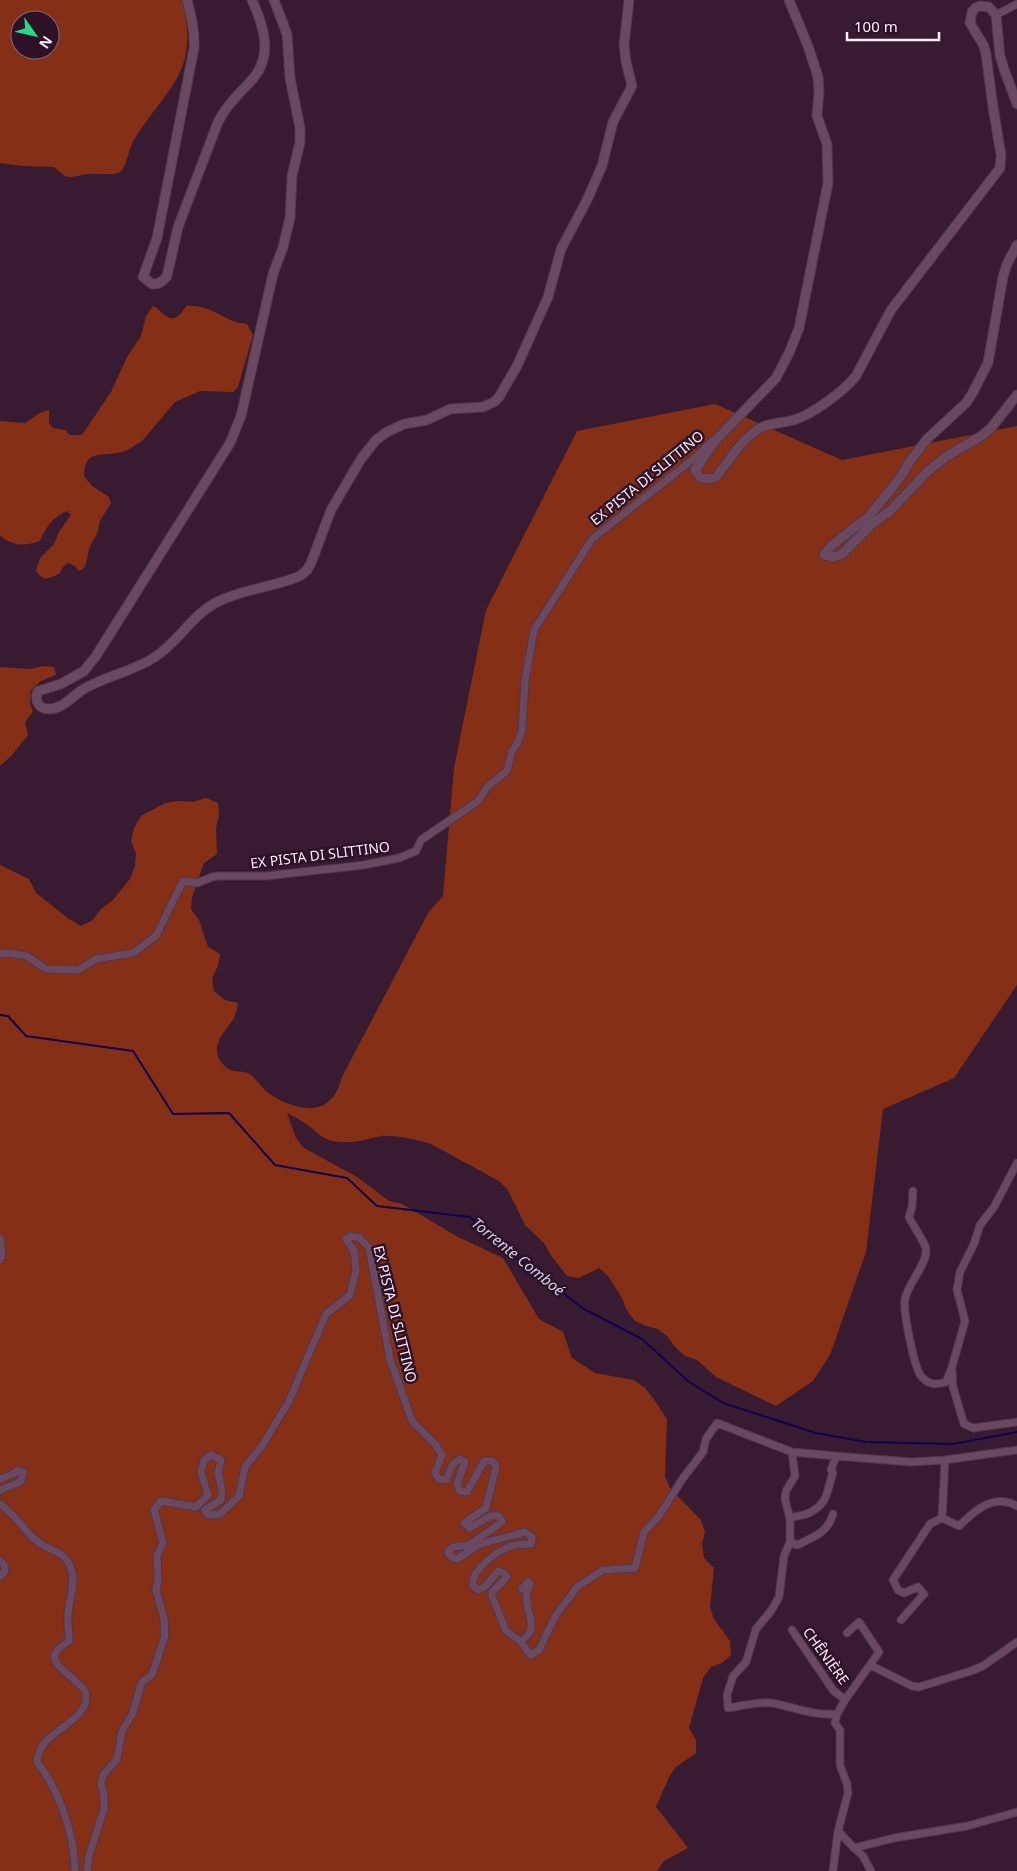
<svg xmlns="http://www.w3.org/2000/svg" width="1017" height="1871" viewBox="0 0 1017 1871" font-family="'Noto Sans',sans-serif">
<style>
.forest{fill:#852f16;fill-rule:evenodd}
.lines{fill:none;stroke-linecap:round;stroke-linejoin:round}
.stream{stroke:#10034f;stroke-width:2}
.minor-casing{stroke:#4f374a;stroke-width:9}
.tertiary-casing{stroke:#4f374a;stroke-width:11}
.minor{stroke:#694860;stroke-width:7}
.tertiary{stroke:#694860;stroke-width:9}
.labels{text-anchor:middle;stroke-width:5;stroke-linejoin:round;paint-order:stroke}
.street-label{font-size:14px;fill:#feedf9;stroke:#2d1127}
.water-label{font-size:15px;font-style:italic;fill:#ccd2ec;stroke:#2d1127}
</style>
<rect width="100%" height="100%" fill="#381b31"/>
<!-- forest -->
<path class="forest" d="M 0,0 L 182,0 C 200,71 170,84 135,138 C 129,147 127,164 122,170 C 120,173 115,174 112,174 C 104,175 97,173 89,174 C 83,174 76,177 70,177 C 64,177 59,171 54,167 L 23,166 L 0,163 ZM 20,20 L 50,20 L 50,50 L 20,50 Z
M 153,306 C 160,308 168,324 178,316 C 181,314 184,309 186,306 C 213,304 224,323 247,324 L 253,335 L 238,387 L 233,392 L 200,391 L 175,402 L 142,441 C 134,446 126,452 117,453 C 99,456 85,450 84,476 L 92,486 L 109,497 L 111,503 L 100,521 L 97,534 L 90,546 L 85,567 L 79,571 L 75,566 L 68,563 L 63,567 L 59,574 L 46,579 L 40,576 L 36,571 L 40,558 L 54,544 L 59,532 L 71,515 L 67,511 C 54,516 45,528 40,541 C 26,546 12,547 0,535 L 0,421 L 25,423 L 40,413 L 49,410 L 49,423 L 53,428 L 65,430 L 70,435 L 82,435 L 111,392 L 127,357 L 141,336 L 146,316 Z
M 715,404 L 842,460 L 1017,426 L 1017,985 L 954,1078 L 883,1109 L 866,1252 L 830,1355 L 813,1381 L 776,1406 L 716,1377 L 697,1360 L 685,1356 L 675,1347 L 668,1337 L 658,1329 L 646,1326 L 634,1320 L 626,1309 L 622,1298 L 608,1276 L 599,1268 L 579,1278 L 567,1276 L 550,1254 L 544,1243 L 525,1225 L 508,1190 L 499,1181 L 431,1144 C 419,1140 394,1135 382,1136 C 363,1139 354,1145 333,1141 C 324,1140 317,1132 310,1127 C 304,1122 295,1117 287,1113 L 296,1138 L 304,1148 L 357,1177 L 389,1201 L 402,1204 L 458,1237 L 503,1258 L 539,1319 L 563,1332 L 572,1358 L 595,1373 L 634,1380 L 645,1388 L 653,1398 L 667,1419 L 665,1476 L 670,1488 L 701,1520 L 705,1532 L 702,1544 L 704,1558 L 714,1568 L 710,1607 L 714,1619 L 730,1641 L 731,1655 L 722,1663 L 711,1667 L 703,1678 L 689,1728 L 696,1740 L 696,1753 L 676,1767 L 669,1777 L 656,1807 L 688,1848 L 664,1861 L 657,1871 L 0,1871 L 0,865 L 29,879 L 36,893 L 69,919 L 81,926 L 93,920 L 101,909 L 112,901 L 130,879 L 135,866 L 136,853 L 131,841 L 134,828 L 141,816 L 165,803 L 179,801 L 193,802 L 206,798 L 218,803 L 219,815 L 216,828 L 217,854 L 204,863 L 192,897 L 191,909 L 199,920 L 208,947 L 220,954 L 218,966 L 212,978 L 214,991 L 225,1000 L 238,1003 C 237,1008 236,1014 234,1018 C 228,1029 216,1037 217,1051 C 217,1060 225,1068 233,1071 C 238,1072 244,1071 248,1073 C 256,1078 260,1086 267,1092 C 283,1104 314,1117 330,1100 C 337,1094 339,1086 342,1077 L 428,913 L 443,896 L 454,768 L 486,610 L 577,431 Z
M 44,666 L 54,667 L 56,675 L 41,681 L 31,690 L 30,704 L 33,712 L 25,722 L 28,735 L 12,755 L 0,766 L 0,667 L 30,669 Z"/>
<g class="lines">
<!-- stream -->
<path class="stream" d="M 0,1015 L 8,1016 L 26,1036 L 133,1051 L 173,1114 L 229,1113 L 275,1165 L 347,1178 L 377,1206 L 470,1217 L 514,1256 L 584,1309 L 642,1339 L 688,1381 L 723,1403 L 816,1433 L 866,1442 L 953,1444 L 1017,1432"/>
<!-- minor casing -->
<g class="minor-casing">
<path id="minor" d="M 996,15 L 1017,4
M 0,954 L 8,953 L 27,956 L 46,969 L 78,970 L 96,959 L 133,953 L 156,936 L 183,881 L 197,883 L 212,877 L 219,876 L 266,876 L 364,865 L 399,858 L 416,851 L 421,840 L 478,801 L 488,786 L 507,771 L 512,751 L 518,742 L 522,730 L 525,681 L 534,630 L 592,539 L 697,456 L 712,441
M 913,1191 L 912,1207 L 909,1217 C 912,1225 927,1244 926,1251 C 926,1266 908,1283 905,1299 C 903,1310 914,1370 922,1377 C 929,1385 936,1385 946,1382 L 952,1367 L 965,1321 L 957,1290 L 960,1272 L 974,1244 L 980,1225 L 994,1207 L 1017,1163
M 0,1238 L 2,1254 L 0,1260
M 952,1370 L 953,1387 L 964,1424 L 973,1428 L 1017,1422
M 792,1452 L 795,1476 L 786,1491 L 785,1499 L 790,1519 L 790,1542 L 784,1556 L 779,1597 L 771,1611 L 756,1629 L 746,1662 L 733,1676 L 727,1695 L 728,1708 C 742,1706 758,1701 772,1703 C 794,1707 814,1716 837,1714 L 845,1700
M 945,1460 L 942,1518 L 959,1526 C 975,1510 994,1493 1017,1506
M 0,1479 L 13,1474 L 18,1470 L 23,1472 L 21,1481 C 14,1486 7,1486 0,1491
M 0,1504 C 15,1514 24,1531 38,1542 C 45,1548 55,1550 62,1555 C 81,1573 70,1592 68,1614 C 67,1622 69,1632 69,1641 L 58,1649 L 54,1656 L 58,1665 L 84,1689 C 95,1713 59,1727 47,1740 C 41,1746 38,1753 37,1762 C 41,1767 45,1772 48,1778 C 64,1806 74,1838 75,1871
M 790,1519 C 796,1515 803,1516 809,1513 C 830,1502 826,1491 833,1473 L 831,1470 L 836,1456
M 790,1542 L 797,1545 C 813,1537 828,1533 833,1514
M 0,1561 L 4,1564 L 5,1571 L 0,1576
M 901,1620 L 924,1594 L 918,1587 L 904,1593 L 898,1590 L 893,1580 L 930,1524 L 942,1518
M 792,1630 L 833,1690 L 845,1700 L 870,1665 L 912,1686 L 919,1687 L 971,1671 L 983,1666 L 1017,1642
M 847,1633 L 859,1622 L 879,1652 L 870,1665
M 521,1642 C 525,1638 530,1634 531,1629 C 533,1615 521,1600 530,1584 L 528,1582 L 522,1589
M 838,1831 L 854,1848 L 863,1856 L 871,1871
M 854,1848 L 894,1838 L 967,1826 L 1017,1812
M 87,1871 L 89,1856 L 104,1809 L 104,1796 L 101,1783 L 103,1775 L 117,1759 L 122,1731 L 133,1713 L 140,1687 L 143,1681 L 151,1676 L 154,1669 L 165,1636 L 164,1619 L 156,1590 L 158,1582 L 157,1556 L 163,1543 L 154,1510 L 161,1501 L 196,1507 L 208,1495 L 201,1472 L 204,1460 L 211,1455 L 221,1460 L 218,1473 L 222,1490 L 221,1500 L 205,1510 L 208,1515 L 220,1514 L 239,1496 L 245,1467 L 262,1446 L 289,1401 L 326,1314 L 350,1295 L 356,1270 L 354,1251 L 346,1239 L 350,1236 L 360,1238 L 369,1248 L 390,1359 L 412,1421 L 436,1445 L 442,1455 L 435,1473 L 439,1479 L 446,1480 L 453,1464 L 460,1459 L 465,1462 L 457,1484 L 460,1491 L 467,1492 L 484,1461 L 492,1461 L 496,1466 L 486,1508 L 464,1523 L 470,1528 L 490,1516 L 499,1516 L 502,1522 L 469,1545 L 453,1547 L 448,1552 L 450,1556 L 457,1559 L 480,1544 L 525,1532 L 532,1537 L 531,1544 C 525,1544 518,1544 512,1546 C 498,1550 470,1570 473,1586 L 479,1590 L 486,1586 L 498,1571 L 504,1573 L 507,1577 L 492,1592 L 492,1596 L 506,1631 L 520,1641 L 531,1655 L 539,1650 L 556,1615 L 578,1586 L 603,1570 L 635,1568 L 644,1532 L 659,1516 L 683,1478 L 703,1452 L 706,1439 L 717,1423 L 792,1452 L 836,1456 L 911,1462 L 945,1460 L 1017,1450
M 833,1871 L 838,1831 L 848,1793 L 847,1784 L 840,1765 L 840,1730 L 835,1723 L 837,1714"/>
</g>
<!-- tertiary casing -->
<g class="tertiary-casing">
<path id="tertiary" d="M 187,0 C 191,16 195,31 194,48 L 157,238 L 143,277 L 152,284 C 160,284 162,282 167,276 L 178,227 L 218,122 C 226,106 237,96 249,83 C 274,58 265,29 252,0
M 274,0 L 287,34 L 290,78 L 300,128 L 300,142 L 292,176 L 290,218 L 283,247 L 273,274 L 241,416 L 230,443 L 96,656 L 84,671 L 61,684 L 38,691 C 34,700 38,709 49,709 C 62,709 72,697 82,690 C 105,676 132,672 155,657 C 178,642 192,615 217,602 C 243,589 274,587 300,576 L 307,570 L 311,563 L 331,510 L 361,459 L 376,440 L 387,432 L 404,424 L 427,420 L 450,409 L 483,407 L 494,402 L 499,397 L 517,366 L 548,297 L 561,249 L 587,200 L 602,166 L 613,122 L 632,86 L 626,62 L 624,45 L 629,0
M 789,0 L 808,46 L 818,77 L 819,91 L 817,116 L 827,144 L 828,183 L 799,328 L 789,353 L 776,378 L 716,440 L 695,470 L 700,477 L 708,479 L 716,477 C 730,460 740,440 760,428 C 770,423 783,423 794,420 C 813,414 844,391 856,376 L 891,310 L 1000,168 L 1001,155 L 993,107 L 986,54 L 984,46 L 970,23 L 972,12 L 975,8 L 980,6 L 989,7 L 996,15 L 1000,56 L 1004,69 L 1017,104
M 1017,245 L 1007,264 L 1003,277 L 988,363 L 972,394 L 966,403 L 927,439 L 911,460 L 897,482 L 868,517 L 831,546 L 824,555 L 833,557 L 841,555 L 873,523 L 890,511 L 928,471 L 947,456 L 983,435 L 991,428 L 1017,395"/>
</g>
<!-- minor -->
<use href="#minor" class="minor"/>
<!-- tertiary -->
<use href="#tertiary" class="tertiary"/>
</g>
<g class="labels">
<!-- street labels -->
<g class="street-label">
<text transform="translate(647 478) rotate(-39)" y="5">EX PISTA DI SLITTINO</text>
<text transform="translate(320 855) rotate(-7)" y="5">EX PISTA DI SLITTINO</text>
<text transform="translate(395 1314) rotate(76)" y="5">EX PISTA DI SLITTINO</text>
<text transform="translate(826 1656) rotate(54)" y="5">CHÊNIÈRE</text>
</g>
<!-- water labels -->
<g class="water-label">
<text transform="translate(518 1257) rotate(39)" y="5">Torrente Comboé</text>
</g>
</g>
<!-- north arrow -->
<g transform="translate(35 35) rotate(124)"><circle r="24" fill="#2d1127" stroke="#81697b"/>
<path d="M0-4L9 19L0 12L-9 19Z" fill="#27d885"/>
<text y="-8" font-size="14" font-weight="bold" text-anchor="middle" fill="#feedf9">N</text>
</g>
<!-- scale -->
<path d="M847 32v8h92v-8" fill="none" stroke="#feedf9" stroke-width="2.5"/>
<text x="854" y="32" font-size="15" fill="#feedf9" stroke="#2d1127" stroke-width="4" paint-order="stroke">100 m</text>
</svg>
